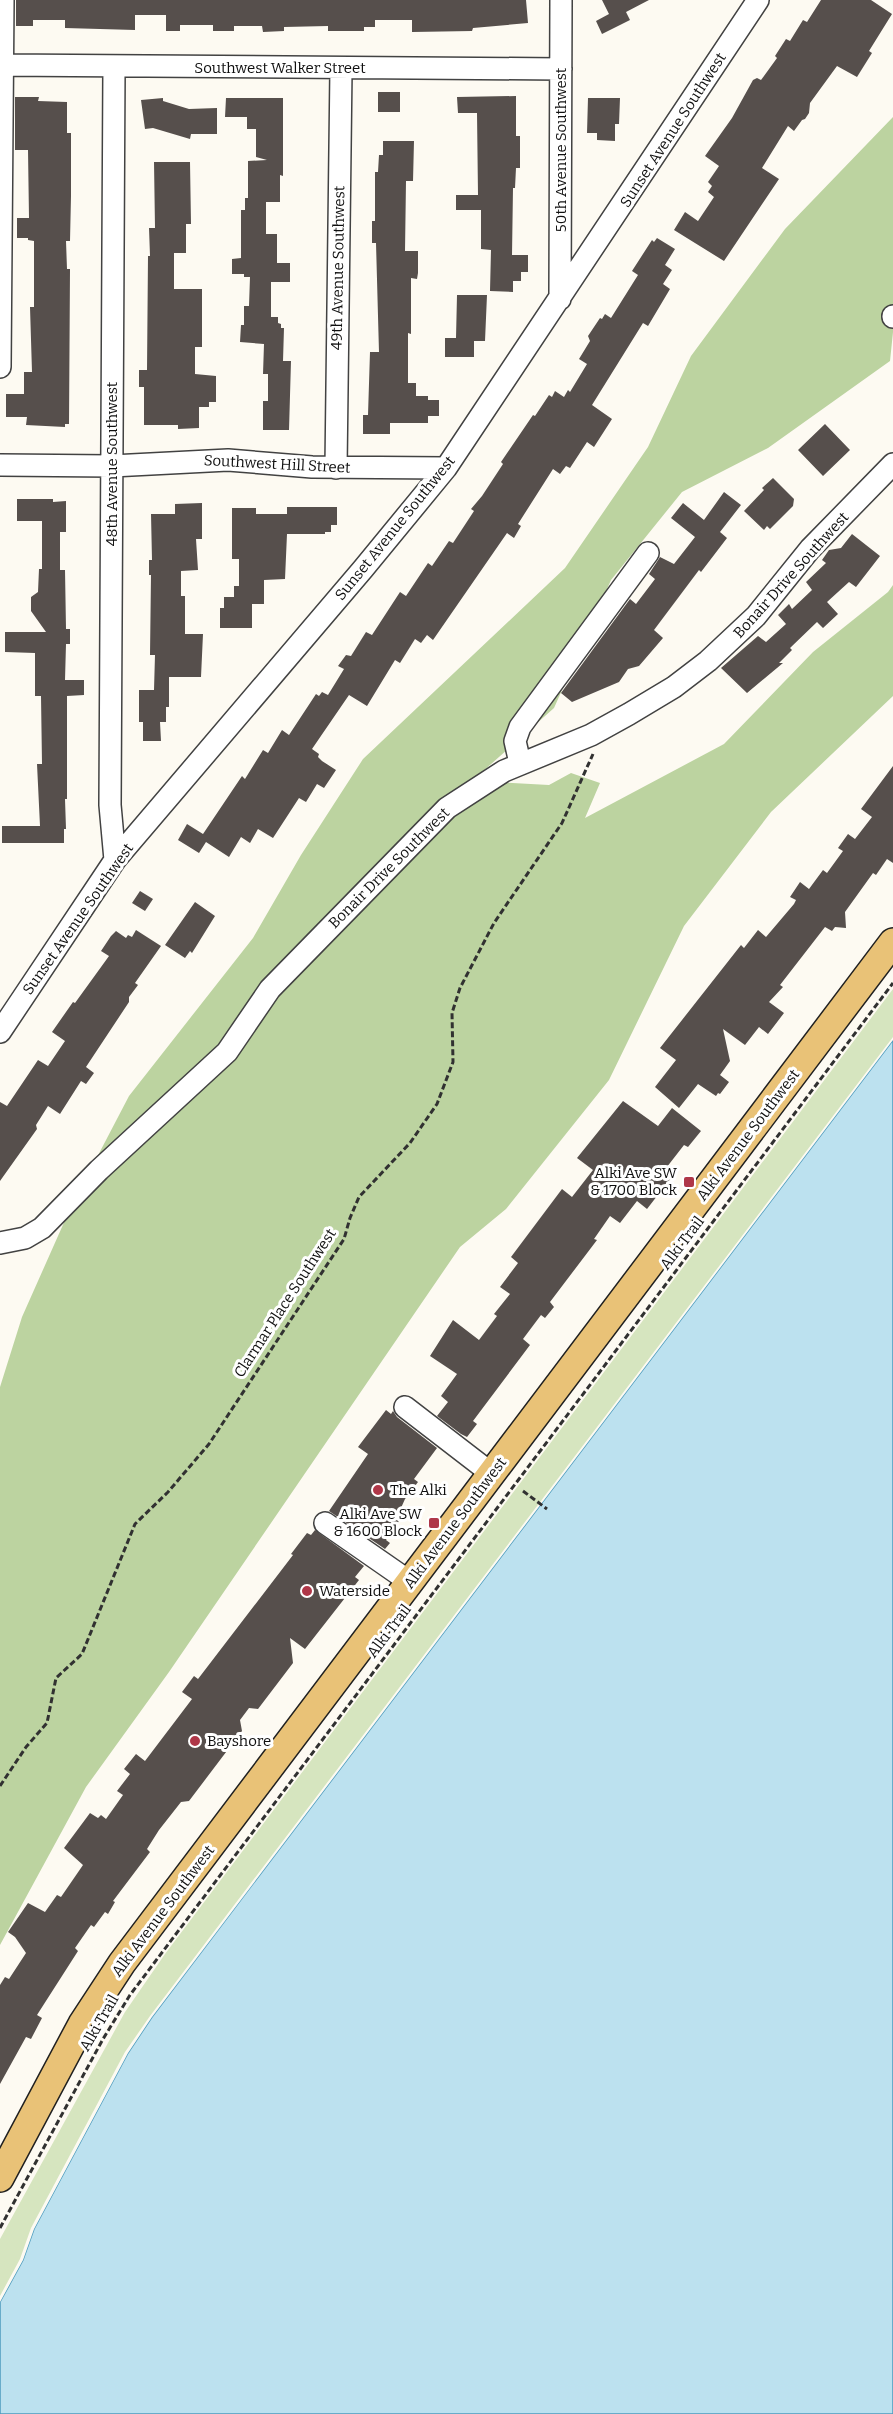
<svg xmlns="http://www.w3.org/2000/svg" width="893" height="2414" viewBox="0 0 893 2414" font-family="Bitter,serif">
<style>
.green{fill:#d6e5bf}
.forest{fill:#bcd3a0}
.water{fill:#bce1ef;stroke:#4c9bbe;stroke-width:1.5}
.pier{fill:#fdfaf2}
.building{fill:#564f4c}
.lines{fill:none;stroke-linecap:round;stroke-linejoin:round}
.minor-casing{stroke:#424242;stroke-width:24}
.major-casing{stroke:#202020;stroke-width:30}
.path{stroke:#313131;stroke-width:3;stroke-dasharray:6 3;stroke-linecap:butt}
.minor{stroke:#fff;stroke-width:21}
.major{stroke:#e9c277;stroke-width:27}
.poi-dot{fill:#af3748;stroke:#fff;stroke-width:2}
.labels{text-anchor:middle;stroke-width:6;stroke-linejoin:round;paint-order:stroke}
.street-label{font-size:15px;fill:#0f0f0f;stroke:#fff}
.poi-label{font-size:15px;fill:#0f0f0f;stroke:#fff;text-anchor:start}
</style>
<rect width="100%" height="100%" fill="#fdfaf2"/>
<!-- green -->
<path class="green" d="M 893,989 L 893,1040 L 152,2017 L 128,2053 L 34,2229 L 23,2260 L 0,2302 L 0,2239 L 125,2012 L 165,1954 Z"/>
<!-- forest -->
<path class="forest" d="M 893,117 L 893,332 L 890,361 L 768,448 L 682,492 L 611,580 L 554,708 L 472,781 L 549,785 L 571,773 L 600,783 L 585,818 L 724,744 L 813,652 L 888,592 L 893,585 L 893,696 L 771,812 L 684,926 L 609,1080 L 506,1209 L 460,1247 L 169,1672 L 86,1787 L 0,1945 L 0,1387 L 22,1317 L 70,1209 L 129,1096 L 253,938 L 301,855 L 363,759 L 565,568 L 648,447 L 691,356 L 785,229 Z"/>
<!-- water -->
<path class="water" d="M 893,1040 L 893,2414 L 0,2414 L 0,2302 L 23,2260 L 34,2229 L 128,2053 L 152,2017 Z"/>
<!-- pier -->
<path class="pier" d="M 893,1037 L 893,1040 L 152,2017 L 128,2053 L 34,2229 L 23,2260 L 0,2302 L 0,2296 L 20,2259 L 31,2228 L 125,2052 L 150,2016 Z"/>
<!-- building -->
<path class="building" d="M 16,0 L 526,0 L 528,23 L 473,28 L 472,31 L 412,32 L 412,20 L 375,20 L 375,27 L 364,27 L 364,31 L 328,31 L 328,26 L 284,27 L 284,31 L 263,32 L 262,26 L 234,26 L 234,31 L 213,31 L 213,25 L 180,25 L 180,31 L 166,31 L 166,15 L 135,15 L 135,30 L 65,28 L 65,20 L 33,20 L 33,26 L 16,26 Z
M 602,0 L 649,0 L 626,12 L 630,20 L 602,34 L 596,21 L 609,14 Z
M 821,0 L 871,0 L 892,14 L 869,51 L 872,53 L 857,77 L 837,66 L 810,103 L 809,113 L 805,119 L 802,120 L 794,131 L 788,126 L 762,168 L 779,179 L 724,261 L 674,230 L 685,212 L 698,221 L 714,197 L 708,192 L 712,186 L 708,182 L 719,166 L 705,156 L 732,118 L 753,80 L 757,78 L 761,80 L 777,58 L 775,56 L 786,39 L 790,41 L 803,20 L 807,22 Z
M 378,92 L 400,92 L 400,112 L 378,112 Z
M 516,96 L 516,136 L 520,136 L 520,168 L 516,168 L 515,188 L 513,188 L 512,255 L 528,255 L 528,272 L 521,272 L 521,281 L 513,281 L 513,292 L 490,291 L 491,250 L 481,249 L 481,210 L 456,210 L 456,195 L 478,195 L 477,113 L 458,113 L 457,97 Z
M 15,97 L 39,97 L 38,101 L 67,102 L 67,133 L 71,133 L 71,196 L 70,241 L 66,241 L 67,269 L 70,269 L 69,424 L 65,424 L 65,427 L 26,425 L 27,417 L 6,417 L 6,394 L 24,394 L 24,372 L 32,372 L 30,307 L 34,307 L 34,241 L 28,240 L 28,238 L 17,238 L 17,218 L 29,218 L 28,150 L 15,150 Z
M 163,98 L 163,101 L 189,109 L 217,108 L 217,134 L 191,134 L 190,139 L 153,128 L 145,129 L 141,100 Z
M 226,98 L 283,98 L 283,176 L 280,175 L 280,202 L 266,202 L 266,234 L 277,234 L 277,263 L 290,263 L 290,282 L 271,282 L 271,317 L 278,317 L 278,323 L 281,324 L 281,328 L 284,328 L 283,361 L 291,361 L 289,430 L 263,430 L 263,401 L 268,401 L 268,374 L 263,374 L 264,344 L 240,342 L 241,325 L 244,325 L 244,306 L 249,306 L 250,277 L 244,277 L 244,274 L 232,274 L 232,259 L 241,258 L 241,210 L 245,210 L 245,198 L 248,198 L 248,161 L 267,160 L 256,157 L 256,129 L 247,129 L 247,117 L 225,117 Z
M 588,98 L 620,98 L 619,124 L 615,124 L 615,141 L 597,140 L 597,133 L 587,133 Z
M 383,141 L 414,141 L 413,181 L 406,181 L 405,251 L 418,251 L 418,273 L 417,279 L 411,278 L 411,334 L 408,333 L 408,383 L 416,383 L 416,396 L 428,396 L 428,400 L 439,400 L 439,416 L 428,416 L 428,423 L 390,423 L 390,434 L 363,434 L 363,415 L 368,415 L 370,352 L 379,352 L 376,243 L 372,243 L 372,221 L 375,221 L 375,172 L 378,172 L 379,155 L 383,155 Z
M 154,162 L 190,162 L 191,224 L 186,224 L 186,253 L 174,253 L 174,289 L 202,289 L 202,347 L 195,347 L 195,374 L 216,376 L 216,402 L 209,402 L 209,407 L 199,407 L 199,428 L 178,429 L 178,425 L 144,425 L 144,387 L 139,387 L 139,370 L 147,370 L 148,256 L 150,256 L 149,228 L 155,228 Z
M 657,238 L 675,249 L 665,265 L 672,270 L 663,284 L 670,289 L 648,326 L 643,323 L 592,405 L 612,419 L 594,447 L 587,442 L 570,468 L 566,466 L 560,474 L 553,469 L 518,524 L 521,526 L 514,538 L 507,533 L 433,640 L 427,635 L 421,643 L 415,639 L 400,663 L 395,660 L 367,706 L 349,695 L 312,749 L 319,754 L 318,757 L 322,761 L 336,770 L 324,788 L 317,784 L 306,802 L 299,798 L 273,838 L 258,829 L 250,843 L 241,837 L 229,857 L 206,842 L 199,853 L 178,840 L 187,824 L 203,834 L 242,776 L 245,779 L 263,750 L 268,753 L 282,730 L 289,735 L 316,694 L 319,696 L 322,692 L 328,695 L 344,669 L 338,666 L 346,655 L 351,656 L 366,632 L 372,635 L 400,592 L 406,596 L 428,563 L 432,566 L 449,541 L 453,543 L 474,511 L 471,509 L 482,496 L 503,464 L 501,462 L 533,415 L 535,416 L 549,395 L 552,397 L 555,391 L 564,397 L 568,390 L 570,392 L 587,364 L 579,359 L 590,341 L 588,336 L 600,318 L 602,319 L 605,314 L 611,318 L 638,275 L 632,271 L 652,240 L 654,242 Z
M 457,295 L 487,295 L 485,341 L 474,341 L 474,357 L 445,357 L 445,338 L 456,338 Z
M 825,424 L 850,450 L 823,476 L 798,450 Z
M 773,478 L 794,499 L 793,506 L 770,529 L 767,526 L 764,530 L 744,511 L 764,490 L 762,488 Z
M 724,492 L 741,505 L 720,532 L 727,538 L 701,572 L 699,570 L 654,630 L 663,638 L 639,666 L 628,669 L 619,682 L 572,702 L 561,693 L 630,599 L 636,604 L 655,579 L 649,574 L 660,557 L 674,564 L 695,537 L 671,518 L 683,503 L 704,520 Z
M 17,499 L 53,499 L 53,502 L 66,501 L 66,532 L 60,532 L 60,570 L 65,570 L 66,629 L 70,629 L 70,644 L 66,644 L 65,680 L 84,680 L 84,695 L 67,696 L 67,799 L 65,799 L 66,829 L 64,829 L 64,843 L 2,843 L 2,826 L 40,826 L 37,764 L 42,764 L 41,696 L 35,696 L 35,653 L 5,652 L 5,632 L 46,632 L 31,611 L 31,597 L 38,592 L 39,569 L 42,569 L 42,521 L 17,521 Z
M 202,503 L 202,539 L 196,539 L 198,570 L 181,571 L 181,596 L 185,596 L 185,634 L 203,634 L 201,677 L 169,677 L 169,707 L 166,707 L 166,722 L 160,722 L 161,741 L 143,741 L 143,722 L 139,722 L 139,690 L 154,690 L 155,655 L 150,655 L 151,575 L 149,575 L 149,560 L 152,560 L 151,514 L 175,514 L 175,504 Z
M 287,507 L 337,507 L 337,525 L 331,525 L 331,532 L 325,532 L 325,534 L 287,534 L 285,579 L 264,580 L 264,604 L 252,604 L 252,628 L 220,628 L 220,608 L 224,608 L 224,597 L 234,597 L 234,586 L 239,586 L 239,559 L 232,559 L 232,508 L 256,508 L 256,514 L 287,514 Z
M 852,534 L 880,556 L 856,587 L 849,582 L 827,602 L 838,614 L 823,628 L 817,622 L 790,648 L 792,650 L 779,663 L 783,663 L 747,693 L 721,668 L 758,636 L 766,642 L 786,624 L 778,615 L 789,604 L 792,609 L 812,590 L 806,582 L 826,563 L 822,560 L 829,550 L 841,548 Z
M 893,766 L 893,863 L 887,859 L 876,875 L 873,873 L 845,912 L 846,928 L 835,927 L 832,931 L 825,927 L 780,985 L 783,987 L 769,1002 L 784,1013 L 768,1034 L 759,1027 L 745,1045 L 723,1029 L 730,1061 L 720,1075 L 729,1082 L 720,1094 L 718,1093 L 716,1096 L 698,1084 L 679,1108 L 655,1087 L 676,1060 L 660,1048 L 741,945 L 744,948 L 758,930 L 766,937 L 794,904 L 796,900 L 790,897 L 800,882 L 809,889 L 823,870 L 827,873 L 843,851 L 838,848 L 848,834 L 855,839 L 872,817 L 861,809 Z
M 140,891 L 153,899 L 145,911 L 132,903 Z
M 195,902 L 215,916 L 192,953 L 190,951 L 185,958 L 165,945 Z
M 136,930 L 161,946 L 135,983 L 138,985 L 129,997 L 129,1002 L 86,1067 L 94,1073 L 86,1084 L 81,1081 L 60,1114 L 48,1106 L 36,1125 L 37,1129 L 0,1181 L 0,1102 L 7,1106 L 38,1060 L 48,1066 L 65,1041 L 52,1032 L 73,1002 L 75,1003 L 109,956 L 101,951 L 111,936 L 116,931 L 126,938 L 128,935 L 132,937 Z
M 623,1101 L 658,1126 L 672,1108 L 701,1131 L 688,1147 L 684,1145 L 663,1172 L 671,1178 L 647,1209 L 637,1201 L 620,1223 L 610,1216 L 594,1239 L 597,1240 L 550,1302 L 554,1307 L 545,1318 L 541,1315 L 523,1339 L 530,1345 L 473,1421 L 477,1424 L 467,1437 L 461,1434 L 437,1416 L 448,1402 L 441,1396 L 457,1374 L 430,1356 L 453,1320 L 479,1340 L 497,1316 L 494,1314 L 510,1294 L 500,1287 L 518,1263 L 511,1257 L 562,1189 L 572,1197 L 593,1170 L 577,1158 Z
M 386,1410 L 391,1414 L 393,1411 L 397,1417 L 437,1448 L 414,1479 L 418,1482 L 405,1499 L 401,1508 L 402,1512 L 396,1519 L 399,1521 L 386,1540 L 390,1543 L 385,1549 L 329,1511 L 368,1454 L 358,1447 Z
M 315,1530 L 364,1566 L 355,1577 L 359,1580 L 305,1649 L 290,1638 L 293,1663 L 258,1709 L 249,1708 L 240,1720 L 242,1731 L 189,1801 L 181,1802 L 159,1830 L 147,1849 L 150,1852 L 113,1901 L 115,1902 L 108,1914 L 105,1912 L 94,1927 L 91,1925 L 75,1948 L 78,1951 L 37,2015 L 42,2018 L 31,2039 L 26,2037 L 0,2084 L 0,1985 L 5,1977 L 9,1979 L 26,1953 L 15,1937 L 8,1932 L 28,1903 L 45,1912 L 57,1895 L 61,1897 L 83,1865 L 64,1848 L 90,1813 L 98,1818 L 101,1815 L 106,1819 L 123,1795 L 117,1791 L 130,1774 L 124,1769 L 136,1754 L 145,1761 L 192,1699 L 182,1692 L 194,1676 L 198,1679 L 293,1555 L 291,1554 L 307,1533 L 311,1535 Z"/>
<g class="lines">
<!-- minor casing -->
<g class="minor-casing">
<path id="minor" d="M 0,65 L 561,69
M 114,67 L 110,805 L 115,860
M 560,299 L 561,0
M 893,316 L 893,317
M 0,367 L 3,0
M 0,465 L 112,466 L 228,460 L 312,467 L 446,468
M 336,468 L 341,69
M 520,763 L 515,741 L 520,727 L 648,553
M 0,1032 L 115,860 L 363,569 L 446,468 L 758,0
M 0,1243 L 25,1238 L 42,1228 L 99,1170 L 227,1052 L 270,989 L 447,808 L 504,771 L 591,735 L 629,714 L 674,687 L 708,661 L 756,616 L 810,549 L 893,464
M 405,1407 L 492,1474
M 325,1523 L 410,1582"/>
</g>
<!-- major casing -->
<g class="major-casing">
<path id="major" d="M 0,2178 L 82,2024 L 122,1963 L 893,942"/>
</g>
<!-- path -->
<path class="path" d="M 523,1491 L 547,1509
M 0,1786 L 26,1747 L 47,1723 L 56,1678 L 82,1654 L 135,1524 L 168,1492 L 209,1444 L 344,1239 L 350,1218 L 359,1197 L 410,1143 L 437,1104 L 453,1062 L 452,1013 L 460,988 L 494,923 L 562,823 L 593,754
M 0,2228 L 103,2039 L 130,1995 L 893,983"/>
<!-- minor -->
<use href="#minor" class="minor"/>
<!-- major -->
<use href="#major" class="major"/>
</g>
<!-- markers -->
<g class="poi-dot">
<rect x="683" y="1176" width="12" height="12" rx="3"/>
<circle cx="378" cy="1490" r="6"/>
<rect x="428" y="1517" width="12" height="12" rx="3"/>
<circle cx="307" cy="1591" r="6"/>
<circle cx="195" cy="1741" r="6"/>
</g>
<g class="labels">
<!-- street labels -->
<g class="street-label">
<text x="280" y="73">Southwest Walker Street</text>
<text transform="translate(673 130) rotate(-57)" y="5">Sunset Avenue Southwest</text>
<text transform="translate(561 150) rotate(-90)" y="5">50th Avenue Southwest</text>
<text transform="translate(338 268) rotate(-89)" y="5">49th Avenue Southwest</text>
<text transform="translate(112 464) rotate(-90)" y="5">48th Avenue Southwest</text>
<text transform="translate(277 464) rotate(3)" y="5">Southwest Hill Street</text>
<text transform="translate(395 528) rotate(-51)" y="5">Sunset Avenue Southwest</text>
<text transform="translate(791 575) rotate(-48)" y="5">Bonair Drive Southwest</text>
<text transform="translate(389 868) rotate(-45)" y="5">Bonair Drive Southwest</text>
<text transform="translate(78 919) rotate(-55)" y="5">Sunset Avenue Southwest</text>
<text transform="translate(748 1135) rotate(-53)" y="5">Alki Avenue Southwest</text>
<text transform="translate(682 1243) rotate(-53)" y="5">Alki Trail</text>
<text transform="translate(285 1303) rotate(-57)" y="5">Clarmar Place Southwest</text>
<text transform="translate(455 1523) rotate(-53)" y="5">Alki Avenue Southwest</text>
<text transform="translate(389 1631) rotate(-53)" y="5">Alki Trail</text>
<text transform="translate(163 1911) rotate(-53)" y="5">Alki Avenue Southwest</text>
<text transform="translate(99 2023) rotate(-60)" y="5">Alki Trail</text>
</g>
<!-- poi labels -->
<g class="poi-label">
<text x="677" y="1178" text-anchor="end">Alki Ave SW<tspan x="677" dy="17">&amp; 1700 Block</tspan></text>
<text x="390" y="1495">The Alki</text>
<text x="422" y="1519" text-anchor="end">Alki Ave SW<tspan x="422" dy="17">&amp; 1600 Block</tspan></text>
<text x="319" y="1596">Waterside</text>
<text x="207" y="1746">Bayshore</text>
</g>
</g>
</svg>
